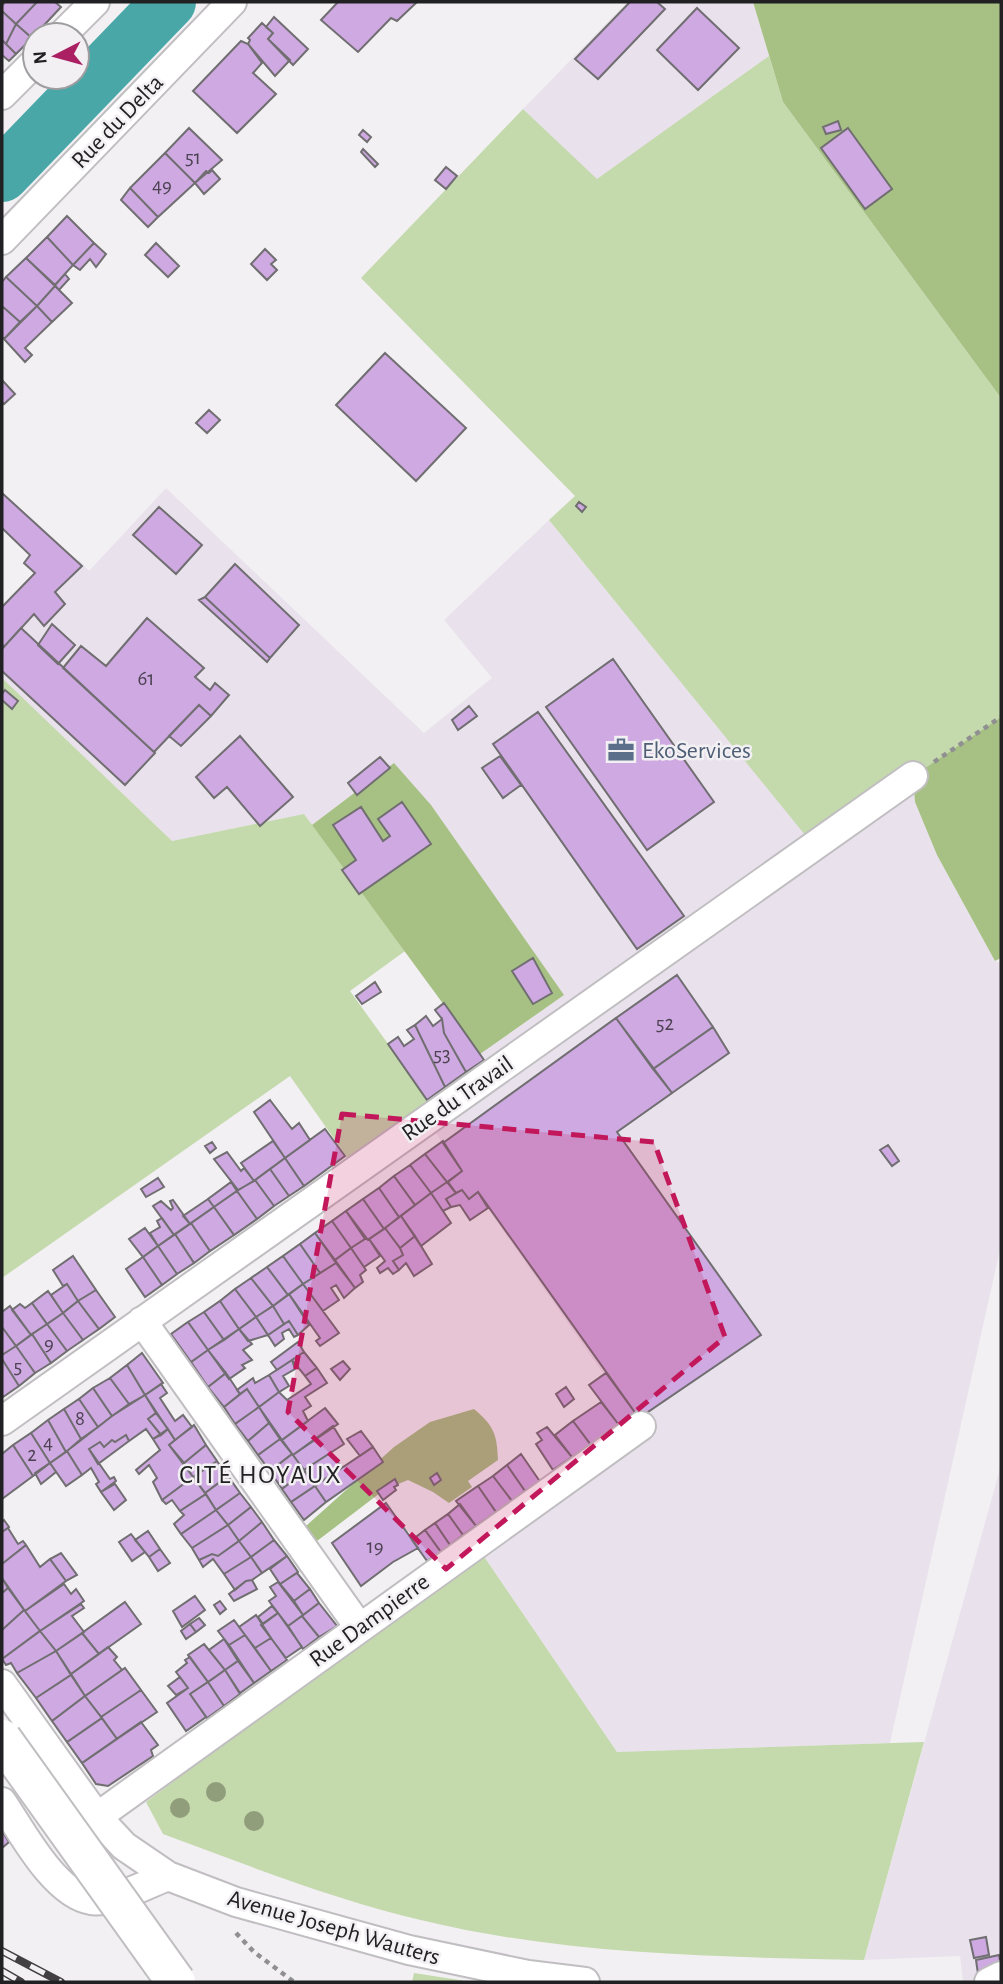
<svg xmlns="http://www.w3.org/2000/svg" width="1003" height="1984" viewBox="0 0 1003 1984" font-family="'Alegreya Sans',sans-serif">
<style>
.built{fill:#e9e2ec}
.green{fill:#c4d9ac}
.forest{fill:#a6c183}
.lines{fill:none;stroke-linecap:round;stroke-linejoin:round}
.river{stroke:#49a7a7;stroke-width:54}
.building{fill:#cfa9e1;stroke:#706e71;stroke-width:2}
.street-casing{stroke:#c0bec1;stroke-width:32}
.path{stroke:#908f91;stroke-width:4.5;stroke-dasharray:5 5;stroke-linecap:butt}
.street{stroke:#fff;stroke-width:28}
.rail-casing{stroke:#424043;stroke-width:8}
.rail{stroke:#f2f0f3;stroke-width:5;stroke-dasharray:16;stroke-linecap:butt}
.secondary-bridge-casing{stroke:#c0bec1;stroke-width:42;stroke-linecap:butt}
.secondary-bridge{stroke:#fff;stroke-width:38}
.tree{fill:#919e7c}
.marked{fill:#c2185b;fill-opacity:0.2;stroke:#c2185b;stroke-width:5;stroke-dasharray:14 9;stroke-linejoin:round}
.labels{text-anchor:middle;stroke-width:5;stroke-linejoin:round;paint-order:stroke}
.number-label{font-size:21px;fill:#4c4252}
.street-label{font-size:24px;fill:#212022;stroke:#f2f0f3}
.service-label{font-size:24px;fill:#4e5e75;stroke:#f2f0f3;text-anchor:start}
.neighbourhood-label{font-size:26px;letter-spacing:2px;fill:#212022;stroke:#f2f0f3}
</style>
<rect width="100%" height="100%" fill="#f2f0f3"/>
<!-- built -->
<path class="built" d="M 627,2 L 753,2 L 769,56 L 597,180 L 523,109 Z
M 166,488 L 424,733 L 492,678 L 444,620 L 549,520 L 814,845 L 913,776 L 915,802 L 937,855 L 995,961 L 1001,963 L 1001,1245 L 890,1743 L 617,1752 L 483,1555 L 649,1439 L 442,1143 L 428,1119 L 493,1072 L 304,814 L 172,841 L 2,678 L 2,640 L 79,560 L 89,571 Z
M 1001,1465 L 1001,1982 L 963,1982 L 960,1956 L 864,1960 Z"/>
<!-- green -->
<path class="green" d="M 769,56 L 783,102 L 1001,398 L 1001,717 L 913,776 L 814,846 L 549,520 L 575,496 L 361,278 L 523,109 L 597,179 Z
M 2,678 L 172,841 L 304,814 L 405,951 L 350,991 L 437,1112 L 356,1170 L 290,1076 L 2,1278 Z
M 483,1555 L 617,1752 L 924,1742 L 864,1960 C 718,1957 567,1955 425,1921 C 335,1900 249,1866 163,1834 L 146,1802 L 346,1652 Z
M 414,1973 L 472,1982 L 412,1982 Z"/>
<!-- forest -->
<path class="forest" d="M 753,2 L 1001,2 L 1001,398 L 783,102 Z
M 1001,717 L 1001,958 L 995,961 L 937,855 L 915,802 L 913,776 Z
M 394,763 L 431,805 L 564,995 L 480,1054 L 312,825 Z
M 474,1409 C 494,1426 497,1434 498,1460 L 468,1481 L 472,1487 L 449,1503 L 433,1492 L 408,1480 L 384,1490 L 317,1541 L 306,1526 L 394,1447 L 430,1422 Z"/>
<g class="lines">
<!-- river -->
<path class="river" d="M 2,175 L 169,2"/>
</g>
<!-- building -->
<path class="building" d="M 5,2 L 37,2 L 16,24 L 2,11 L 2,6 Z
M 37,2 L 55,2 L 61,7 L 32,38 L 16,24 Z
M 338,2 L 417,2 L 397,21 L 391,18 L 358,52 L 321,20 Z
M 630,2 L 657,2 L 665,9 L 598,79 L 575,59 Z
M 697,8 L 739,48 L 698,90 L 657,50 Z
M 2,11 L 16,24 L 6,44 L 2,40 Z
M 274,17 L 308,49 L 293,65 L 268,39 L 273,33 L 266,27 Z
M 262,23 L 273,33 L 268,39 L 290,60 L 275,76 L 248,44 L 250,40 L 248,38 Z
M 16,24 L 32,38 L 16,54 L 6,44 Z
M 2,40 L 16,54 L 9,61 L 2,55 Z
M 241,41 L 248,44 L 262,63 L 253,73 L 276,94 L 237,133 L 193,91 Z
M 838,121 L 841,130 L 826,134 L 823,127 Z
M 189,128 L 222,160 L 195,183 L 165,153 Z
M 848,128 L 892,189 L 865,209 L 821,148 Z
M 363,130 L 371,137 L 367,142 L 359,135 Z
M 363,149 L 378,164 L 375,167 L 361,152 Z
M 165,153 L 195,183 L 158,217 L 130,188 Z
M 446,167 L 457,176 L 446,189 L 435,180 Z
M 212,170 L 220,179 L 204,194 L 195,183 L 206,171 L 209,173 Z
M 130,188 L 158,217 L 148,227 L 121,200 Z
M 67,216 L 94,243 L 73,265 L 47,237 Z
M 47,237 L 73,265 L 55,285 L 26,258 Z
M 94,243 L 106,254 L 96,267 L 90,259 L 80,270 L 73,265 Z
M 156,243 L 179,266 L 168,277 L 145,255 Z
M 265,249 L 276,260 L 271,264 L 277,270 L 267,280 L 251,264 Z
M 26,258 L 55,286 L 37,306 L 6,277 Z
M 65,274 L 69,279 L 59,290 L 55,285 Z
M 6,277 L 37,306 L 20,322 L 2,306 L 2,282 Z
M 55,286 L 72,303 L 52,322 L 37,306 Z
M 2,306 L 20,322 L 4,339 L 2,337 Z
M 37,306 L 52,322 L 25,348 L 32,355 L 25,362 L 4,339 Z
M 385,353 L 466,428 L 416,481 L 336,405 Z
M 2,380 L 15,394 L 4,404 L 2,402 Z
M 209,410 L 220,420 L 207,433 L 196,423 Z
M 2,493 L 82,566 L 55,592 L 65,604 L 44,626 L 34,614 L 4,647 L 2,644 L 2,607 L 35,573 L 24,563 L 30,555 L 2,528 Z
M 579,502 L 586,507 L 582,512 L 576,506 Z
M 159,507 L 202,545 L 176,574 L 133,535 Z
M 235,564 L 299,625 L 270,658 L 205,597 Z
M 205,597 L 270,658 L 267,662 L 199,600 Z
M 147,618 L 204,668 L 195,677 L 210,690 L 215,683 L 229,695 L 211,716 L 199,705 L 154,752 L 63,668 L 81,646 L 106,666 Z
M 52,624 L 75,645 L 58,664 L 38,645 Z
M 21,628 L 155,753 L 125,785 L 2,671 L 2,649 Z
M 613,659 L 714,802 L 647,850 L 546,707 Z
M 5,690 L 18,701 L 12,709 L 2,700 L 2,694 Z
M 199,705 L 211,716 L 181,746 L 169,736 Z
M 469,706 L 477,716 L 458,730 L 452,720 Z
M 538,712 L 684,916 L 637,949 L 493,744 Z
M 240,736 L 293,797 L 260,826 L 227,787 L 214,798 L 196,777 Z
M 500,756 L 521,785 L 503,798 L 482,768 Z
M 380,757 L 390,768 L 357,795 L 348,783 Z
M 402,802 L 431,844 L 359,894 L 342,870 L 356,860 L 333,825 L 361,807 L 383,841 L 390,836 L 378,819 Z
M 533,958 L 552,993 L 533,1004 L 512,971 Z
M 677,975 L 713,1027 L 653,1069 L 616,1018 Z
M 375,982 L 381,992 L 362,1004 L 356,996 Z
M 444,1003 L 484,1060 L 466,1072 L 444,1033 L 442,1019 L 435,1010 Z
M 426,1016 L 433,1026 L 442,1019 L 444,1033 L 466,1072 L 445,1087 L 415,1025 Z
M 616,1018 L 672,1093 L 617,1132 L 761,1335 L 639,1418 L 478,1192 L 469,1199 L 462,1190 L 456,1193 L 448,1182 L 462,1171 L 443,1143 Z
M 415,1025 L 445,1087 L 427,1100 L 388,1044 L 398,1037 L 404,1046 L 414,1039 L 407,1030 Z
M 713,1027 L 729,1053 L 672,1093 L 653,1069 Z
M 270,1100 L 292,1129 L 299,1123 L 310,1140 L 285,1158 L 254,1112 Z
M 325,1129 L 345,1156 L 304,1186 L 285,1158 Z
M 273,1141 L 285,1158 L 254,1181 L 241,1163 Z
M 443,1141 L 462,1171 L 447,1182 L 425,1154 Z
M 212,1142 L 216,1148 L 210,1153 L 205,1146 Z
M 888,1145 L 899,1161 L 892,1166 L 880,1150 Z
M 227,1152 L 241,1171 L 244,1168 L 254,1181 L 238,1190 L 214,1159 Z
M 425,1154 L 447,1182 L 431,1193 L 410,1165 Z
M 285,1158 L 304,1186 L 289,1196 L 270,1169 Z
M 410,1165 L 431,1193 L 415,1205 L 394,1176 Z
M 270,1169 L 289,1196 L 274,1206 L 255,1180 Z
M 394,1176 L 415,1205 L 399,1217 L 379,1188 Z
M 158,1178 L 164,1187 L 146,1197 L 141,1189 Z
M 255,1180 L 274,1206 L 257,1219 L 237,1191 Z
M 231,1182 L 237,1191 L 214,1207 L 208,1199 Z
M 447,1182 L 456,1193 L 446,1199 L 451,1207 L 443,1211 L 431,1193 Z
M 379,1188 L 399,1217 L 384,1229 L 363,1199 Z
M 462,1190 L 469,1199 L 478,1192 L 488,1208 L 470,1220 L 460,1205 L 451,1207 L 446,1199 Z
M 237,1191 L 257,1219 L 234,1235 L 214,1207 Z
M 431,1193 L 451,1223 L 421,1246 L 401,1216 Z
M 208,1199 L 214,1207 L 190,1224 L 183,1216 Z
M 363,1199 L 384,1229 L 368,1240 L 346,1211 Z
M 173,1200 L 190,1224 L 174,1235 L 153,1206 L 161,1201 L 171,1210 L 173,1208 L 170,1201 Z
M 214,1207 L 234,1235 L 210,1251 L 191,1223 Z
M 346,1211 L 365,1239 L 351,1248 L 332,1221 Z
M 401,1216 L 415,1236 L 400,1248 L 385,1228 Z
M 162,1218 L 174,1235 L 158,1246 L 150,1233 L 160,1227 L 157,1221 Z
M 332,1221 L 351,1248 L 335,1260 L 315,1233 Z
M 191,1223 L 210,1251 L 194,1263 L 175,1234 Z
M 145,1228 L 158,1246 L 143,1257 L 129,1239 Z
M 385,1228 L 400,1248 L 403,1255 L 393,1261 L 399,1270 L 393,1274 L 388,1268 L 380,1273 L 377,1268 L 385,1261 L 369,1239 Z
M 315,1233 L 336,1263 L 320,1273 L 300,1244 Z
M 175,1234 L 194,1263 L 177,1274 L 158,1246 Z
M 415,1236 L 432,1264 L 414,1276 L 406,1263 L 399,1270 L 393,1261 L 403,1255 L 400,1248 Z
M 365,1239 L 369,1239 L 380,1256 L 364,1267 L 351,1248 Z
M 300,1244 L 320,1273 L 303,1284 L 283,1256 Z
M 158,1246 L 177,1274 L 162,1285 L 143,1257 Z
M 351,1248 L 366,1270 L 360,1275 L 363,1282 L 355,1288 L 335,1260 Z
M 73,1256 L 96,1290 L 78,1301 L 67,1284 L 63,1286 L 53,1270 Z
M 283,1256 L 303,1284 L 288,1295 L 267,1267 Z
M 143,1257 L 162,1285 L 145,1297 L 126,1269 Z
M 336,1263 L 355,1288 L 344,1298 L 336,1285 L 331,1288 L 339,1300 L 323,1311 L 303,1284 Z
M 267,1267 L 288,1295 L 273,1306 L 251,1278 Z
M 251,1278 L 273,1306 L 256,1317 L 235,1289 Z
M 67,1284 L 78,1301 L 63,1313 L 51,1295 Z
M 303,1284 L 339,1333 L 320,1346 L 316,1341 L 320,1338 L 289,1294 Z
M 235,1289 L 256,1317 L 239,1329 L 220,1301 Z
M 96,1290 L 115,1317 L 99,1329 L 78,1301 Z
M 48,1291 L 63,1313 L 47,1324 L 32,1303 Z
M 289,1294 L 309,1325 L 298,1335 L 289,1321 L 284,1324 L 273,1306 Z
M 78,1301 L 99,1329 L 83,1340 L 63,1313 Z
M 220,1301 L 239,1329 L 224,1340 L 204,1312 Z
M 32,1303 L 47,1324 L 31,1335 L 12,1310 L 20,1304 L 25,1308 Z
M 10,1306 L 31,1335 L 16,1346 L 2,1327 L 2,1312 Z
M 273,1306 L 284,1324 L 268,1335 L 256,1317 Z
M 204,1312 L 224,1340 L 208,1350 L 188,1322 Z
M 63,1313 L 83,1340 L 67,1351 L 47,1324 Z
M 256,1317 L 268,1335 L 248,1341 L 239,1329 Z
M 289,1321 L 298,1335 L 294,1337 L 289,1329 L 282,1333 L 284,1339 L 275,1346 L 268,1335 Z
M 188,1322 L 208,1350 L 191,1362 L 171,1334 Z
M 47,1324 L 67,1351 L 51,1363 L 32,1334 Z
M 2,1327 L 16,1346 L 2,1355 Z
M 239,1329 L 252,1344 L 243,1350 L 252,1360 L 242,1365 L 245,1368 L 229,1379 L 208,1350 Z
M 32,1334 L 51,1363 L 35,1373 L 16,1346 Z
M 298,1342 L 304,1352 L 277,1370 L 271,1362 Z
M 16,1346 L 35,1373 L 19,1386 L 2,1359 L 2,1355 Z
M 208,1350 L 226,1373 L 208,1387 L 191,1362 Z
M 304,1352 L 317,1368 L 305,1376 L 292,1360 Z
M 142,1353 L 163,1383 L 145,1395 L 127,1365 Z
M 2,1359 L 19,1386 L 3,1397 L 2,1395 Z
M 292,1360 L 295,1369 L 283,1376 L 289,1386 L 279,1392 L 269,1375 Z
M 343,1361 L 350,1369 L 340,1380 L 331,1369 Z
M 127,1365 L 145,1395 L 129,1404 L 110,1378 Z
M 317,1368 L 327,1383 L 305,1397 L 311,1406 L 303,1411 L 308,1421 L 282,1440 L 259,1407 L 279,1392 L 287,1400 L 311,1384 L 305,1376 Z
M 226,1373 L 240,1394 L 224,1407 L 208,1387 Z
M 606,1373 L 636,1414 L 619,1425 L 589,1385 Z
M 269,1375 L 279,1392 L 259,1407 L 247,1389 L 240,1394 L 237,1390 L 253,1378 L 255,1383 Z
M 110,1378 L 129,1404 L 112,1416 L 93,1388 Z
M 161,1384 L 167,1393 L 160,1398 L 175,1421 L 183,1415 L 192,1427 L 175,1440 L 145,1395 Z
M 566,1387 L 574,1399 L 564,1407 L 556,1394 Z
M 93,1388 L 112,1416 L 98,1427 L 79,1399 Z
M 247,1389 L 259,1407 L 235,1424 L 224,1407 Z
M 145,1395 L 156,1413 L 148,1419 L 161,1435 L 153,1439 L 146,1429 L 129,1441 L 126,1435 L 115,1442 L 112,1440 L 104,1447 L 100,1442 L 89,1449 L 110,1479 L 114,1477 L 116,1481 L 101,1492 L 96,1484 L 99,1482 L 91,1468 L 82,1475 L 67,1451 L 112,1416 Z
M 79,1399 L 98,1427 L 81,1439 L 64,1409 Z
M 601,1402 L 619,1425 L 591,1445 L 573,1421 Z
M 259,1407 L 269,1423 L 248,1441 L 235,1424 Z
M 325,1408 L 338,1424 L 293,1455 L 282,1440 Z
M 64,1409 L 81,1439 L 66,1452 L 48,1420 Z
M 156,1413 L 168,1429 L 161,1435 L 148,1419 Z
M 48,1420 L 66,1452 L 50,1463 L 31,1433 Z
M 573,1421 L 591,1445 L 572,1457 L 555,1435 Z
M 269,1423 L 280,1439 L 258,1455 L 248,1441 Z
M 194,1425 L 206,1445 L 184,1463 L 169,1445 Z
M 333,1426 L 344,1444 L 304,1470 L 293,1455 Z
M 547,1427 L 572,1457 L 553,1470 L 536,1444 L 542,1440 L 537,1433 Z
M 168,1429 L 175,1440 L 169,1445 L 193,1477 L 162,1500 L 153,1482 L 157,1478 L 149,1465 L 139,1474 L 136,1470 L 160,1450 L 153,1439 Z
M 361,1431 L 373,1447 L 360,1456 L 347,1439 Z
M 31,1433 L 50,1463 L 33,1476 L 13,1445 Z
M 126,1435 L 129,1441 L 98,1464 L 89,1449 L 100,1442 L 104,1447 L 112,1440 L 115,1442 Z
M 280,1439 L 292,1454 L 270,1471 L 258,1455 Z
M 13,1445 L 33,1476 L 2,1499 L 2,1454 Z
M 206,1445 L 217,1461 L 193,1477 L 184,1463 Z
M 373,1447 L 383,1462 L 326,1502 L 315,1486 Z
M 67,1451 L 82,1475 L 66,1486 L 50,1463 Z
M 330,1453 L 342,1467 L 315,1486 L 304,1470 Z
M 292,1454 L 305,1471 L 282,1489 L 270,1471 Z
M 521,1454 L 541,1483 L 525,1491 L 507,1465 Z
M 217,1461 L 228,1476 L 205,1493 L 193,1477 Z
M 50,1463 L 56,1472 L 41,1484 L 35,1473 Z
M 507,1465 L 525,1491 L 512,1501 L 493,1476 Z
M 305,1471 L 315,1486 L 291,1502 L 282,1489 Z
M 437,1473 L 441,1480 L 434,1485 L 430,1478 Z
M 228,1476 L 240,1493 L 216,1510 L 205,1493 Z
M 493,1476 L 512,1501 L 496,1512 L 478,1486 Z
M 193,1477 L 206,1494 L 180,1511 L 172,1500 L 166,1504 L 162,1500 Z
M 395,1479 L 398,1485 L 394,1487 L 396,1490 L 383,1500 L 377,1491 Z
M 115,1484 L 126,1500 L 114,1510 L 101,1492 Z
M 315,1486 L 326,1502 L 304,1520 L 291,1502 Z
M 478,1486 L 496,1512 L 476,1526 L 456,1501 Z
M 240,1493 L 251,1507 L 228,1525 L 216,1510 Z
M 206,1494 L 216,1510 L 181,1534 L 174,1524 L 184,1515 L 180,1511 Z
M 386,1503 L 418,1548 L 393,1562 L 361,1586 L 332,1543 Z
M 460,1504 L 476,1526 L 463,1535 L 448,1514 Z
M 251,1507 L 262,1522 L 239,1541 L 228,1525 Z
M 216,1510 L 228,1525 L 192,1548 L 181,1534 Z
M 448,1514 L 463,1535 L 450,1545 L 435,1523 Z
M 4,1520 L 9,1527 L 2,1532 L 2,1522 Z
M 262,1522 L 274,1540 L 251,1557 L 239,1541 Z
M 435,1523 L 450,1545 L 441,1552 L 425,1530 Z
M 228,1525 L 239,1541 L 218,1556 L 212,1554 L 199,1560 L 192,1548 Z
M 8,1528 L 18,1544 L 23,1541 L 26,1545 L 2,1564 L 2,1532 Z
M 425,1530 L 441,1552 L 427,1561 L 412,1540 Z
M 148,1531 L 160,1549 L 149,1557 L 135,1540 Z
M 131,1534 L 145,1552 L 132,1561 L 119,1542 Z
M 274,1540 L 287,1556 L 262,1573 L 251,1557 Z
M 239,1541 L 251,1557 L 224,1574 L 213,1559 L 203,1567 L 199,1560 L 212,1554 L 218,1556 Z
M 26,1545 L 40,1567 L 50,1559 L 66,1581 L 25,1611 L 2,1578 L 2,1564 Z
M 160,1549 L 170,1563 L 158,1571 L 149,1557 Z
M 61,1553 L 77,1575 L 66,1581 L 50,1559 Z
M 287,1556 L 298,1572 L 280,1584 L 270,1569 Z
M 251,1557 L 262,1573 L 252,1580 L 246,1581 L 235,1590 L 224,1574 Z
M 297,1573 L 310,1589 L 294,1601 L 280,1584 Z
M 2,1578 L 8,1588 L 2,1593 Z
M 252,1580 L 257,1589 L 234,1601 L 229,1594 L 246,1581 Z
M 278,1582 L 303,1615 L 288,1626 L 269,1601 L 276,1596 L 270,1587 Z
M 64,1584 L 71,1594 L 76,1589 L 84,1601 L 40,1631 L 25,1611 Z
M 8,1588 L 24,1610 L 2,1630 L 2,1593 Z
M 310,1589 L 319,1603 L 303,1615 L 294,1601 Z
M 195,1596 L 205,1610 L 182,1627 L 173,1611 Z
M 220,1601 L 226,1609 L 220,1614 L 214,1605 Z
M 125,1602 L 141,1624 L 99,1654 L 82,1633 Z
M 319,1603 L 337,1626 L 319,1637 L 302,1616 Z
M 81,1604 L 84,1608 L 72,1616 L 84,1632 L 56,1651 L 40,1631 Z
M 272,1606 L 278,1613 L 263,1624 L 258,1617 Z
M 24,1610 L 40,1631 L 2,1659 L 2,1630 Z
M 278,1613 L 302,1647 L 286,1658 L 261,1625 Z
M 256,1615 L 271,1638 L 255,1648 L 239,1627 Z
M 302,1616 L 319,1637 L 303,1649 L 288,1626 Z
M 199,1618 L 205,1625 L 196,1632 L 190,1624 Z
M 234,1620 L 245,1635 L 229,1645 L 218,1631 Z
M 190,1624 L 196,1632 L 186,1639 L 181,1631 Z
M 40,1631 L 56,1651 L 17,1673 L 11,1663 L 6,1665 L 2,1659 Z
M 82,1633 L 99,1654 L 71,1674 L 56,1651 Z
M 245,1635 L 271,1671 L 254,1683 L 229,1645 Z
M 271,1638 L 287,1660 L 271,1671 L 255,1648 Z
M 224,1639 L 238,1661 L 225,1670 L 209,1650 Z
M 204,1644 L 225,1670 L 208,1682 L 188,1655 Z
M 108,1647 L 117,1657 L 114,1660 L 122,1670 L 85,1696 L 71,1674 Z
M 56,1651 L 71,1675 L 36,1698 L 17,1673 Z
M 190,1657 L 208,1682 L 190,1694 L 206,1717 L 186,1731 L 167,1703 L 188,1688 L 176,1672 L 187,1663 L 185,1660 Z
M 238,1661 L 254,1683 L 240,1693 L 225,1670 Z
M 125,1668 L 141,1690 L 101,1717 L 85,1696 Z
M 225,1670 L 240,1694 L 224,1706 L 208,1682 Z
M 71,1675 L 85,1696 L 52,1721 L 36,1698 Z
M 180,1677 L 188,1688 L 176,1695 L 168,1686 Z
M 208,1682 L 224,1706 L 207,1718 L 190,1694 Z
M 141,1690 L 157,1712 L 117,1739 L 101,1717 Z
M 85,1696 L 102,1718 L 67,1742 L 52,1721 Z
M 102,1718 L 117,1739 L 82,1763 L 67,1742 Z
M 141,1722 L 158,1745 L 151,1750 L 153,1756 L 108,1786 L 96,1784 L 82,1763 Z
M 2,1831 L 9,1842 L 2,1848 Z
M 986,1937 L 989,1955 L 974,1958 L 970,1940 Z
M 999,1955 L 1001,1966 L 978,1974 L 976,1960 Z"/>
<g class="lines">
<!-- street casing -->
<g class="street-casing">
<path id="street" d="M 62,35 L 95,2
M 2,95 L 35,62
M 2,240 L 232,2
M 142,1321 L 359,1627
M 2,1421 L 913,776
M 2,1684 L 97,1817 L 124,1846 L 168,1876 L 236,1902 L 409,1950 L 528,1975 L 585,1982
M 2,1802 C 21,1830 54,1894 91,1900 C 110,1904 149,1883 168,1876
M 97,1817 L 641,1426
M 989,1982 L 1001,1976"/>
</g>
<!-- path -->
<path class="path" d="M 934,762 L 1001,717
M 236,1933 L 254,1952 L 294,1982"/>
<!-- street -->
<use href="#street" class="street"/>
<!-- rail casing -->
<g class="rail-casing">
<path id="rail" d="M 2,1951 L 61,1982
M 2,1971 L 21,1982"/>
</g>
<!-- rail -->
<use href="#rail" class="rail"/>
<!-- secondary-bridge casing -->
<g class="secondary-bridge-casing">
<path id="secondary-bridge" d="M 2,1739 L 176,1982"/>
</g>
<!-- secondary-bridge -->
<use href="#secondary-bridge" class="secondary-bridge"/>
</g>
<!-- trees -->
<g class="tree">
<circle cx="216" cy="1792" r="10"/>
<circle cx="180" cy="1808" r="10"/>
<circle cx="254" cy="1821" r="10"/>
</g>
<!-- marked area -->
<path class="marked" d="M 342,1114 L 654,1142 L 725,1337 L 446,1569 L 288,1412 Z"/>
<!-- icons -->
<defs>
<g id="office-bare" transform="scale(2.1)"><path d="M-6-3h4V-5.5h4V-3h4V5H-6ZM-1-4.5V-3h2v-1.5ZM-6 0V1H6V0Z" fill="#5c6f8a" stroke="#f2f0f3" stroke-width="2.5" paint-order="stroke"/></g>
</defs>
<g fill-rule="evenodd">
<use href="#office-bare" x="621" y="750"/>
</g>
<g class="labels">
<!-- number labels -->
<g class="number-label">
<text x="193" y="164">51</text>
<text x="162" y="192">49</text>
<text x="146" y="685">61</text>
<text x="665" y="1030">52</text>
<text x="442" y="1061">53</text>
<text x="49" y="1350">9</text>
<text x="18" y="1373">5</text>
<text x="80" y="1425">8</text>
<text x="48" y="1449">4</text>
<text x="32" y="1461">2</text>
<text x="375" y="1553">19</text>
</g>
<!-- street labels -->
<g class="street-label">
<text transform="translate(117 121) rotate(-46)" y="8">Rue du Delta</text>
<text transform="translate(457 1098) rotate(-35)" y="8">Rue du Travail</text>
<text transform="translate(369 1620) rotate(-36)" y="8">Rue Dampierre</text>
<text transform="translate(334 1927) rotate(16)" y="8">Avenue Joseph Wauters</text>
</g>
<!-- service labels -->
<g class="service-label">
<text x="642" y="758">EkoServices</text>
</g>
<!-- neighbourhood labels -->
<g class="neighbourhood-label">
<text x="261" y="1483">CITÉ HOYAUX</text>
</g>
</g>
<!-- border -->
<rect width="1003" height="1984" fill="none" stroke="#212022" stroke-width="7"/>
<!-- north arrow -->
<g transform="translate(56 56) rotate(264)"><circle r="33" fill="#f2f0f3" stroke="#9e9d9f" stroke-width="2"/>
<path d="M0-5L12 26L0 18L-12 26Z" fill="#aa2063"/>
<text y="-10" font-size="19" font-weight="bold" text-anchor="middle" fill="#212022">N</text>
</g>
</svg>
